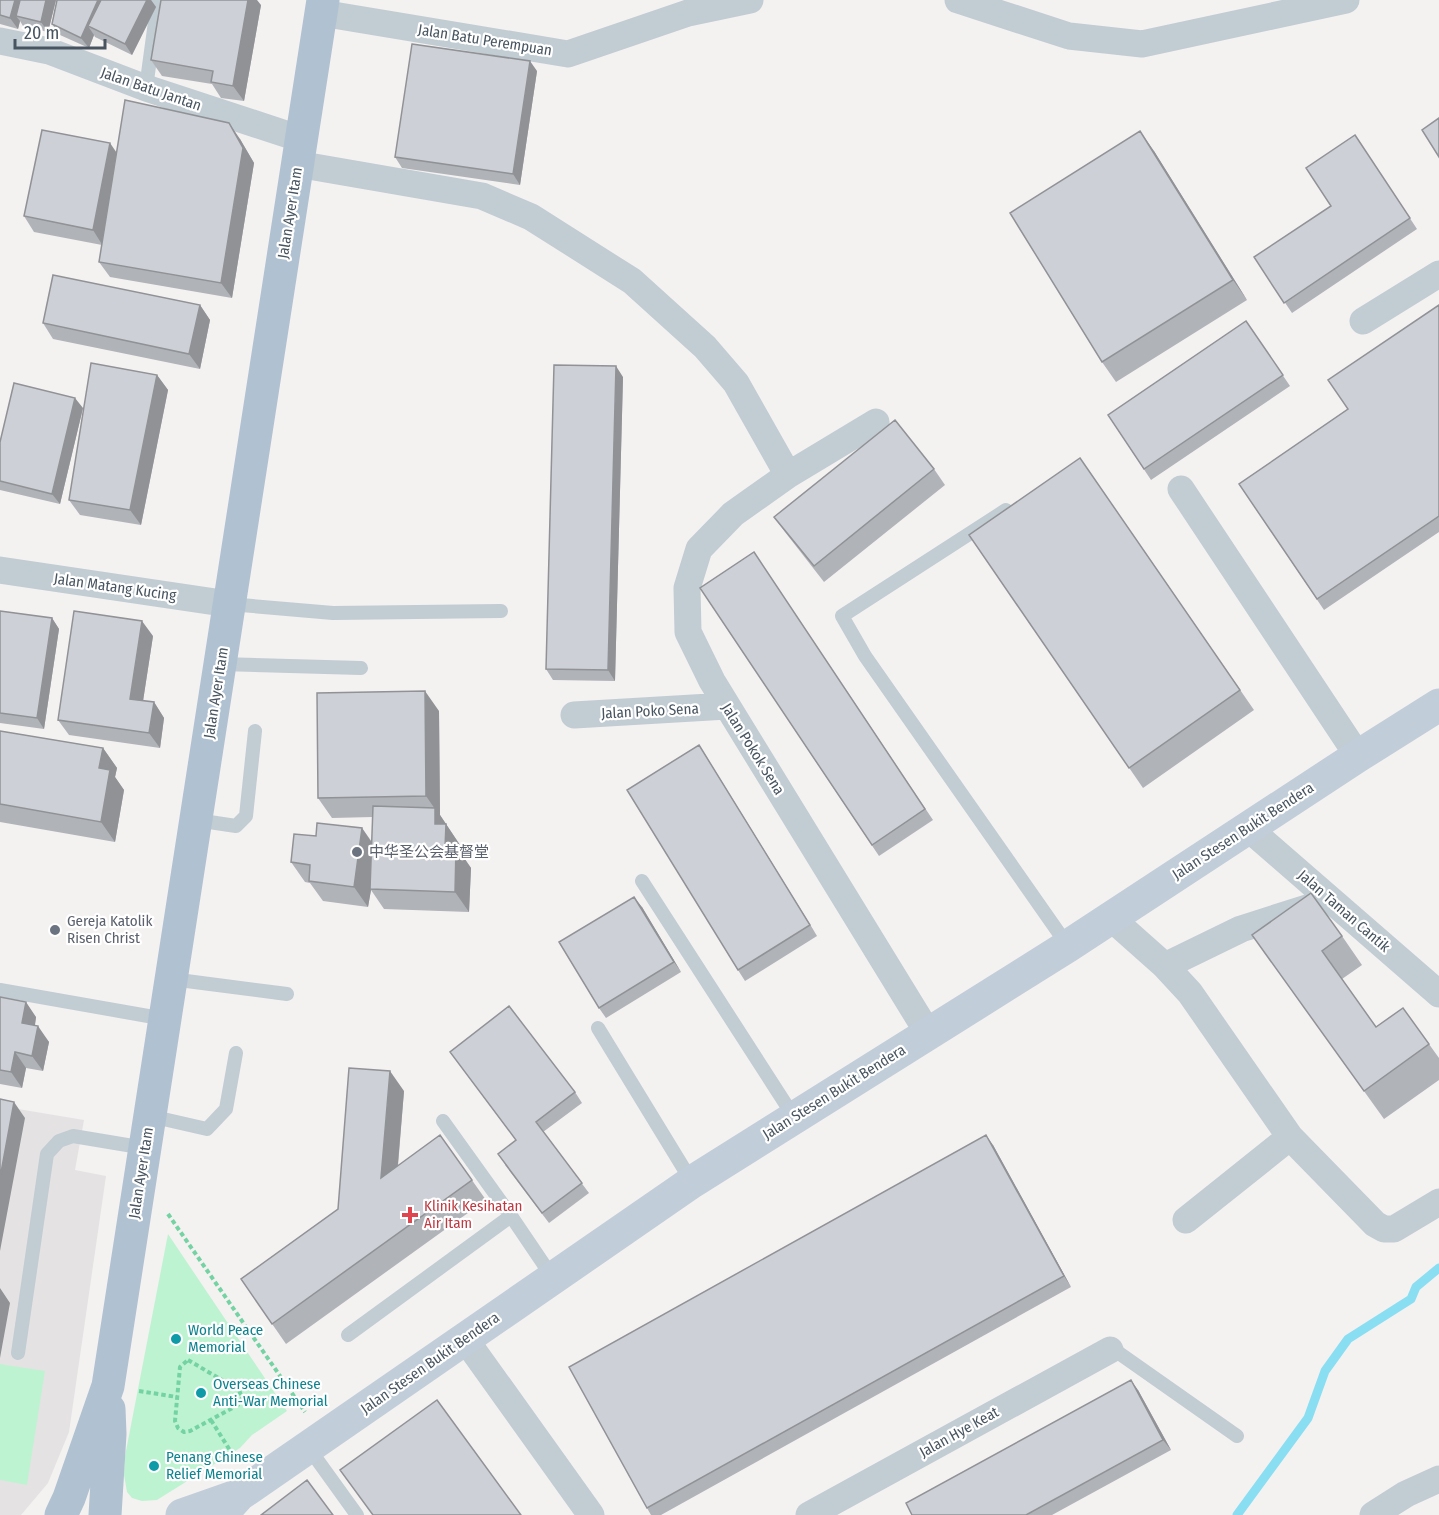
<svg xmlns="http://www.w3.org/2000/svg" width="1439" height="1515" viewBox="0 0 1439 1515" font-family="'Fira Sans Condensed','Noto Sans SC',sans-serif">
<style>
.education{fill:#e5e2e3}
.green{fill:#bef3d2}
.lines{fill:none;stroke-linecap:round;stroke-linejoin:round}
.stream{stroke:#89def2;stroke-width:9}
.path{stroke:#74d3a3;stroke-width:4;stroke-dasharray:4.5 3;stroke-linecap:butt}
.lane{stroke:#c1ccd3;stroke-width:14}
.street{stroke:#c1ccd3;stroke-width:27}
.secondary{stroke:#c1cdd9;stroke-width:33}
.primary{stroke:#b0c1d1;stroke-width:33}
.wall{fill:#b0b3b8}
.shaded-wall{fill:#909296}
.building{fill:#cdd0d6;stroke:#909296;stroke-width:1.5}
.worship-dot{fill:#6b7280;stroke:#fff;stroke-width:2}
.health-dot{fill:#e0444e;stroke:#fff;stroke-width:2}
.culture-dot{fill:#0f9aa8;stroke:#fff;stroke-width:2}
.labels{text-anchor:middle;stroke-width:4.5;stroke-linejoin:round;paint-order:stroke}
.street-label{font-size:15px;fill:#485560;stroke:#fff}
.worship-label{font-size:15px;fill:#5b616d;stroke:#fff;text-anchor:start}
.health-label{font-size:15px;fill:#be3a42;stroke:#fff;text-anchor:start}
.culture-label{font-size:15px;fill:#0d838f;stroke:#fff;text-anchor:start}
</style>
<rect width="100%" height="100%" fill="#f4f1f1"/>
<!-- education -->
<path class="education" d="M 0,1106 L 84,1120 L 75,1170 L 106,1176 L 69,1432 L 48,1483 L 21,1515 L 0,1515 Z"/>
<!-- green -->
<path class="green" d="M 168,1234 L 287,1411 L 252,1435 L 240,1448 L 157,1500 L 142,1501 L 132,1498 L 127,1492 L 124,1475 L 125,1456 Z
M 0,1364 L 45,1371 L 27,1485 L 0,1480 Z"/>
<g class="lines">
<!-- stream -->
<path class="stream" d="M 1237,1515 L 1308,1418 L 1325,1371 L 1348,1339 L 1411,1299 L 1416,1287 L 1439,1268"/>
<!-- path -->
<path class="path" d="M 168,1214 L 305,1412
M 188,1360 L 239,1390 L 242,1398 L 238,1405 L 190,1431 L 184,1432 L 178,1428 L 175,1421 L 180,1367 Z
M 139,1391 L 177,1397
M 211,1420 L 236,1460"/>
<!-- lane -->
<path class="lane" d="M 146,88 L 158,0
M 1006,510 L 842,616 L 865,656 L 1068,946
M 229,604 L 333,613 L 501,611
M 220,664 L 361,668
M 196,820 L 236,826 L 246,816 L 255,731
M 642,881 L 794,1117
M 171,979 L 287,994
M 0,990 L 165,1019
M 598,1028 L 692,1182
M 150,1116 L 207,1129 L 226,1109 L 236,1053
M 443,1121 L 511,1216 L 553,1278
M 348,1335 L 511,1216
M 1110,1350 L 1116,1351 L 1237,1436
M 18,1353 L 47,1154 L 59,1141 L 73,1136 L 145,1148
M 308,1447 L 357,1515"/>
<!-- street -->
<path class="street" d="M 958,0 L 1069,36 L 1142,44 L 1346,0
M 321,13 L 568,54 L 688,13 L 750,0
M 0,41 L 49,51 L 146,88 L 301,139
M 297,164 L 482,196 L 531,217 L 632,281 L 705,347 L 736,383 L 788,475
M 1363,321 L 1439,274
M 876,422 L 788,475 L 733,514 L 699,549 L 687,588 L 688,632 L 712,681 L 928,1033
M 1181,489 L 1358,756
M 0,570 L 229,604
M 574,715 L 727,706
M 1248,828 L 1439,994
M 1111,918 L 1165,966 L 1190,993 L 1290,1137 L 1375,1224 L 1384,1229 L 1394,1229 L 1439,1202
M 1165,966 L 1241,929 L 1313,906
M 1186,1220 L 1290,1137
M 465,1339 L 591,1515
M 809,1515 L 1110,1350
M 1373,1515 L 1406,1494 L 1439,1479"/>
<!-- secondary -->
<path class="secondary" d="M 182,1515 L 239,1495
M 221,1515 L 239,1495 L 692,1182 L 1068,946 L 1358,756 L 1439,705"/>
<!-- primary -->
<path class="primary" d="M 61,1515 L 69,1498 L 108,1386 L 323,0
M 105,1515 L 110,1434 L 109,1409"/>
</g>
<!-- wall -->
<path class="wall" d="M 0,0 L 56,0 L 48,32 L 23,26 L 20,21 L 18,29 L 0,24 Z
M 57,0 L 151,0 L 156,7 L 132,55 L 95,37 L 94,35 L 89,48 L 60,35 L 52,24 Z
M 261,5 L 244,101 L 221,98 L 212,84 L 162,76 L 151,60 Z
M 537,71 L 520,185 L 402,168 L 395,157 Z
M 1355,135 L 1417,229 L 1292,313 L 1254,257 L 1331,206 Z
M 240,139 L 254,163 L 232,298 L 110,277 L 99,262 L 102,245 L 34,232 L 24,216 L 117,152 Z
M 1154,151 L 1247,300 L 1116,382 L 1102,362 Z
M 200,305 L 210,320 L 200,369 L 53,339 L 43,323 Z
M 1439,305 L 1439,532 L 1324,610 L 1239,484 L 1348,409 Z
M 1246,321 L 1290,386 L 1151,480 L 1108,415 Z
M 157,375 L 168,390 L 141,525 L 80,515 L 69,500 Z
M 623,377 L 615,681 L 553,680 L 546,669 Z
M 83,408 L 60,504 L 0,490 L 0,442 Z
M 1080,458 L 1254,710 L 1143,788 L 969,535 Z
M 934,469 L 945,485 L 824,582 L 785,532 L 774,517 Z
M 754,552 L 933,820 L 879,856 L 700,588 Z
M 0,611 L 52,618 L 59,629 L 44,729 L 0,723 Z
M 153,636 L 143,701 L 154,702 L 164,718 L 160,748 L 69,735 L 58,720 Z
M 439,711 L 440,815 L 460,845 L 460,852 L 471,868 L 469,912 L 384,909 L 371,890 L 368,907 L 323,901 L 310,883 L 305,882 L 291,862 L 316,836 L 362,828 L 372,842 L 373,817 L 332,818 L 318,798 Z
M 0,731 L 103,748 L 117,768 L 115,777 L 124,790 L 115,842 L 0,822 Z
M 699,745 L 817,936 L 745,981 L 738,970 Z
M 642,907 L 681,972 L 606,1018 L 599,1008 Z
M 1252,935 L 1342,936 L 1362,965 L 1342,979 L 1376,1027 L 1403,1008 L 1439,1058 L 1439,1080 L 1384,1119 Z
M 0,997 L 36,1017 L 35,1025 L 49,1042 L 43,1071 L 26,1068 L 22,1088 L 0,1084 Z
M 450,1052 L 575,1092 L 582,1103 L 543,1132 L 589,1193 L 549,1223 L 505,1165 L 516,1140 Z
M 404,1091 L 398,1166 L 440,1135 L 486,1200 L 286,1344 L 241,1279 L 338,1209 Z
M 993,1145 L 1071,1287 L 661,1515 L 651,1515 L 647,1508 Z
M 1138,1390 L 1171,1450 L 1052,1515 L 912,1515 Z"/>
<!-- shaded-wall -->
<path class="shaded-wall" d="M 15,0 L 26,0 L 16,16 L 20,21 L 18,29 L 10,18 Z
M 46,0 L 56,0 L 48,32 L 41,22 Z
M 98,0 L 110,0 L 88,26 L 94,35 L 89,48 L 81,38 Z
M 147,0 L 151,0 L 156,7 L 132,55 L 125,44 Z
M 248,0 L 257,0 L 261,5 L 244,101 L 233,86 Z
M 530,61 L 537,71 L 520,185 L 513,174 Z
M 229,123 L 240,139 L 254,163 L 232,298 L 221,283 Z
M 1140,131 L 1154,151 L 1247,300 L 1233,280 Z
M 110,143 L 121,159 L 103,246 L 93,230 Z
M 200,305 L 210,320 L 200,369 L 189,354 Z
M 616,366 L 623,377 L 615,681 L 608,670 Z
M 157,375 L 168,390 L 141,525 L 130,510 Z
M 75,398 L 83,408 L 60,504 L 52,494 Z
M 52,618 L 59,629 L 44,729 L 37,718 Z
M 142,621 L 153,636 L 141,714 L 130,699 Z
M 425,691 L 439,711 L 440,815 L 460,845 L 460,852 L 471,868 L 469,912 L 455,892 L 445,848 L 435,824 L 435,809 L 426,796 Z
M 154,702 L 164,718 L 160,748 L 149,733 Z
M 699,745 L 706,756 L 817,936 L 810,925 Z
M 103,748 L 117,768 L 115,777 L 124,790 L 115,842 L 101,822 L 99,768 Z
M 362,828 L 376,849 L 370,889 L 371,890 L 368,907 L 354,887 Z
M 634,897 L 642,907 L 681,972 L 674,962 Z
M 26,1002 L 36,1017 L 33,1038 L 22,1023 Z
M 38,1026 L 49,1042 L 43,1071 L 32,1056 Z
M 15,1052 L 26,1068 L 22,1088 L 11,1072 Z
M 390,1071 L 404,1091 L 395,1198 L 381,1178 Z
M 14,1102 L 25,1118 L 0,1251 L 0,1178 Z
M 986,1135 L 993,1145 L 1071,1287 L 1064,1276 Z
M 0,1288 L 10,1303 L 0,1358 Z
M 1131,1380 L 1138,1390 L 1171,1450 L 1163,1440 Z"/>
<!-- building -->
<path class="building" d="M 0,0 L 15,0 L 10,18 L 0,15 Z
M 20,0 L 46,0 L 41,22 L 16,16 Z
M 57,0 L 98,0 L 81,38 L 52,24 Z
M 101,0 L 147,0 L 125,44 L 88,26 Z
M 161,0 L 248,0 L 233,86 L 211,82 L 213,71 L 151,60 Z
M 412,44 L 530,61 L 513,174 L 395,157 Z
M 125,100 L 229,123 L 243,148 L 221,283 L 99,262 Z
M 1439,118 L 1439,157 L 1422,130 Z
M 42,130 L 110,143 L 93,230 L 24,216 Z
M 1140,131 L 1233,280 L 1102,362 L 1010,213 Z
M 1355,135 L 1410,218 L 1284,303 L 1254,257 L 1331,206 L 1306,168 Z
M 53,275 L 200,305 L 189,354 L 43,323 Z
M 1439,305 L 1439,516 L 1317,599 L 1239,484 L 1348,409 L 1328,380 Z
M 1246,321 L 1283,375 L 1144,469 L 1108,415 Z
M 91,363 L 157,375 L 130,510 L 69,500 Z
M 554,365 L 616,366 L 608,670 L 546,669 Z
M 14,383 L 75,398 L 52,494 L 0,481 L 0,442 Z
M 895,420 L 934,469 L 814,566 L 774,517 Z
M 1080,458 L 1240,690 L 1129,768 L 969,535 Z
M 754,552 L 925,809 L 872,845 L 700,588 Z
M 0,611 L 52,618 L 37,718 L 0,713 Z
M 74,611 L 142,621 L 130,699 L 154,702 L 149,733 L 58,720 Z
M 425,691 L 426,796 L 318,798 L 317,693 Z
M 0,731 L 103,748 L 99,768 L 110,770 L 101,822 L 0,804 Z
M 699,745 L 810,925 L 738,970 L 627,790 Z
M 373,806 L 435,808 L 435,824 L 446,824 L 445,848 L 456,848 L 455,892 L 370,889 Z
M 317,823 L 362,828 L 354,887 L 309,881 L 310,865 L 291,862 L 294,834 L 316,836 Z
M 1311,893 L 1342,936 L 1322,951 L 1376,1027 L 1403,1008 L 1429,1044 L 1364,1091 L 1252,935 Z
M 634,897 L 674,962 L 599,1008 L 559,942 Z
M 0,997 L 26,1002 L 22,1023 L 38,1026 L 32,1056 L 15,1052 L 11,1072 L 0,1070 Z
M 509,1006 L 575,1092 L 536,1122 L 582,1183 L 542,1213 L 498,1154 L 516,1140 L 450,1052 Z
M 349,1068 L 390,1071 L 381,1178 L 440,1135 L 472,1180 L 272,1324 L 241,1279 L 338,1209 Z
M 0,1099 L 14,1102 L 0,1178 Z
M 986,1135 L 1064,1276 L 647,1508 L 569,1367 Z
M 1131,1380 L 1163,1440 L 1026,1515 L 912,1515 L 906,1503 Z
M 437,1400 L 521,1515 L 373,1515 L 340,1470 Z
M 307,1480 L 333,1515 L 261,1515 Z"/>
<!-- markers -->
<g class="worship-dot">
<circle cx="357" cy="852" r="6"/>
<circle cx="55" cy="930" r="6"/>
</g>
<path class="health-dot" d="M407 1206h6v6h6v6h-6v6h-6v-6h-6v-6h6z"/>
<g class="culture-dot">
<circle cx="176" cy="1339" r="6"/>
<circle cx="201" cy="1393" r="6"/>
<circle cx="154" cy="1466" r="6"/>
</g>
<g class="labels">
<!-- street labels -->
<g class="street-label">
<text transform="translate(485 40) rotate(9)" y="5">Jalan Batu Perempuan</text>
<text transform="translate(151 89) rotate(19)" y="5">Jalan Batu Jantan</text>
<text transform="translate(290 213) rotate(-81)" y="5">Jalan Ayer Itam</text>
<text transform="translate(115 587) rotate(8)" y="5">Jalan Matang Kucing</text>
<text transform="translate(216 693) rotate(-81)" y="5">Jalan Ayer Itam</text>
<text transform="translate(650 711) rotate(-3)" y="5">Jalan Poko Sena</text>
<text transform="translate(753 749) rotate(58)" y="5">Jalan Pokok Sena</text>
<text transform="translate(1243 831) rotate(-33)" y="5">Jalan Stesen Bukit Bendera</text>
<text transform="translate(1344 911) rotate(41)" y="5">Jalan Taman Cantik</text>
<text transform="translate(834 1092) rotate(-32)" y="5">Jalan Stesen Bukit Bendera</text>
<text transform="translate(141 1173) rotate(-81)" y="5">Jalan Ayer Itam</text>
<text transform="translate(430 1363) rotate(-35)" y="5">Jalan Stesen Bukit Bendera</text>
<text transform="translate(959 1432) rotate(-29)" y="5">Jalan Hye Keat</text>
</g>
<!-- worship labels -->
<g class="worship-label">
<text x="369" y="857">中华圣公会基督堂</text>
<text x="67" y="926">Gereja Katolik<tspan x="67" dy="17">Risen Christ</tspan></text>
</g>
<!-- health labels -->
<g class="health-label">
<text x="424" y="1211">Klinik Kesihatan<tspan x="424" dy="17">Air Itam</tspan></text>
</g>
<!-- culture labels -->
<g class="culture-label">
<text x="188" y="1335">World Peace<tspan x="188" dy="17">Memorial</tspan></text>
<text x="213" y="1389">Overseas Chinese<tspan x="213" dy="17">Anti-War Memorial</tspan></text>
<text x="166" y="1462">Penang Chinese<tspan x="166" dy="17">Relief Memorial</tspan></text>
</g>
</g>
<!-- scale -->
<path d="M15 39v9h90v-9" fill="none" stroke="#485560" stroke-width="3"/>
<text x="24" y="39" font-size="18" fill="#485560" stroke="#ffffff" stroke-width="4.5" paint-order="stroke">20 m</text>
</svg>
